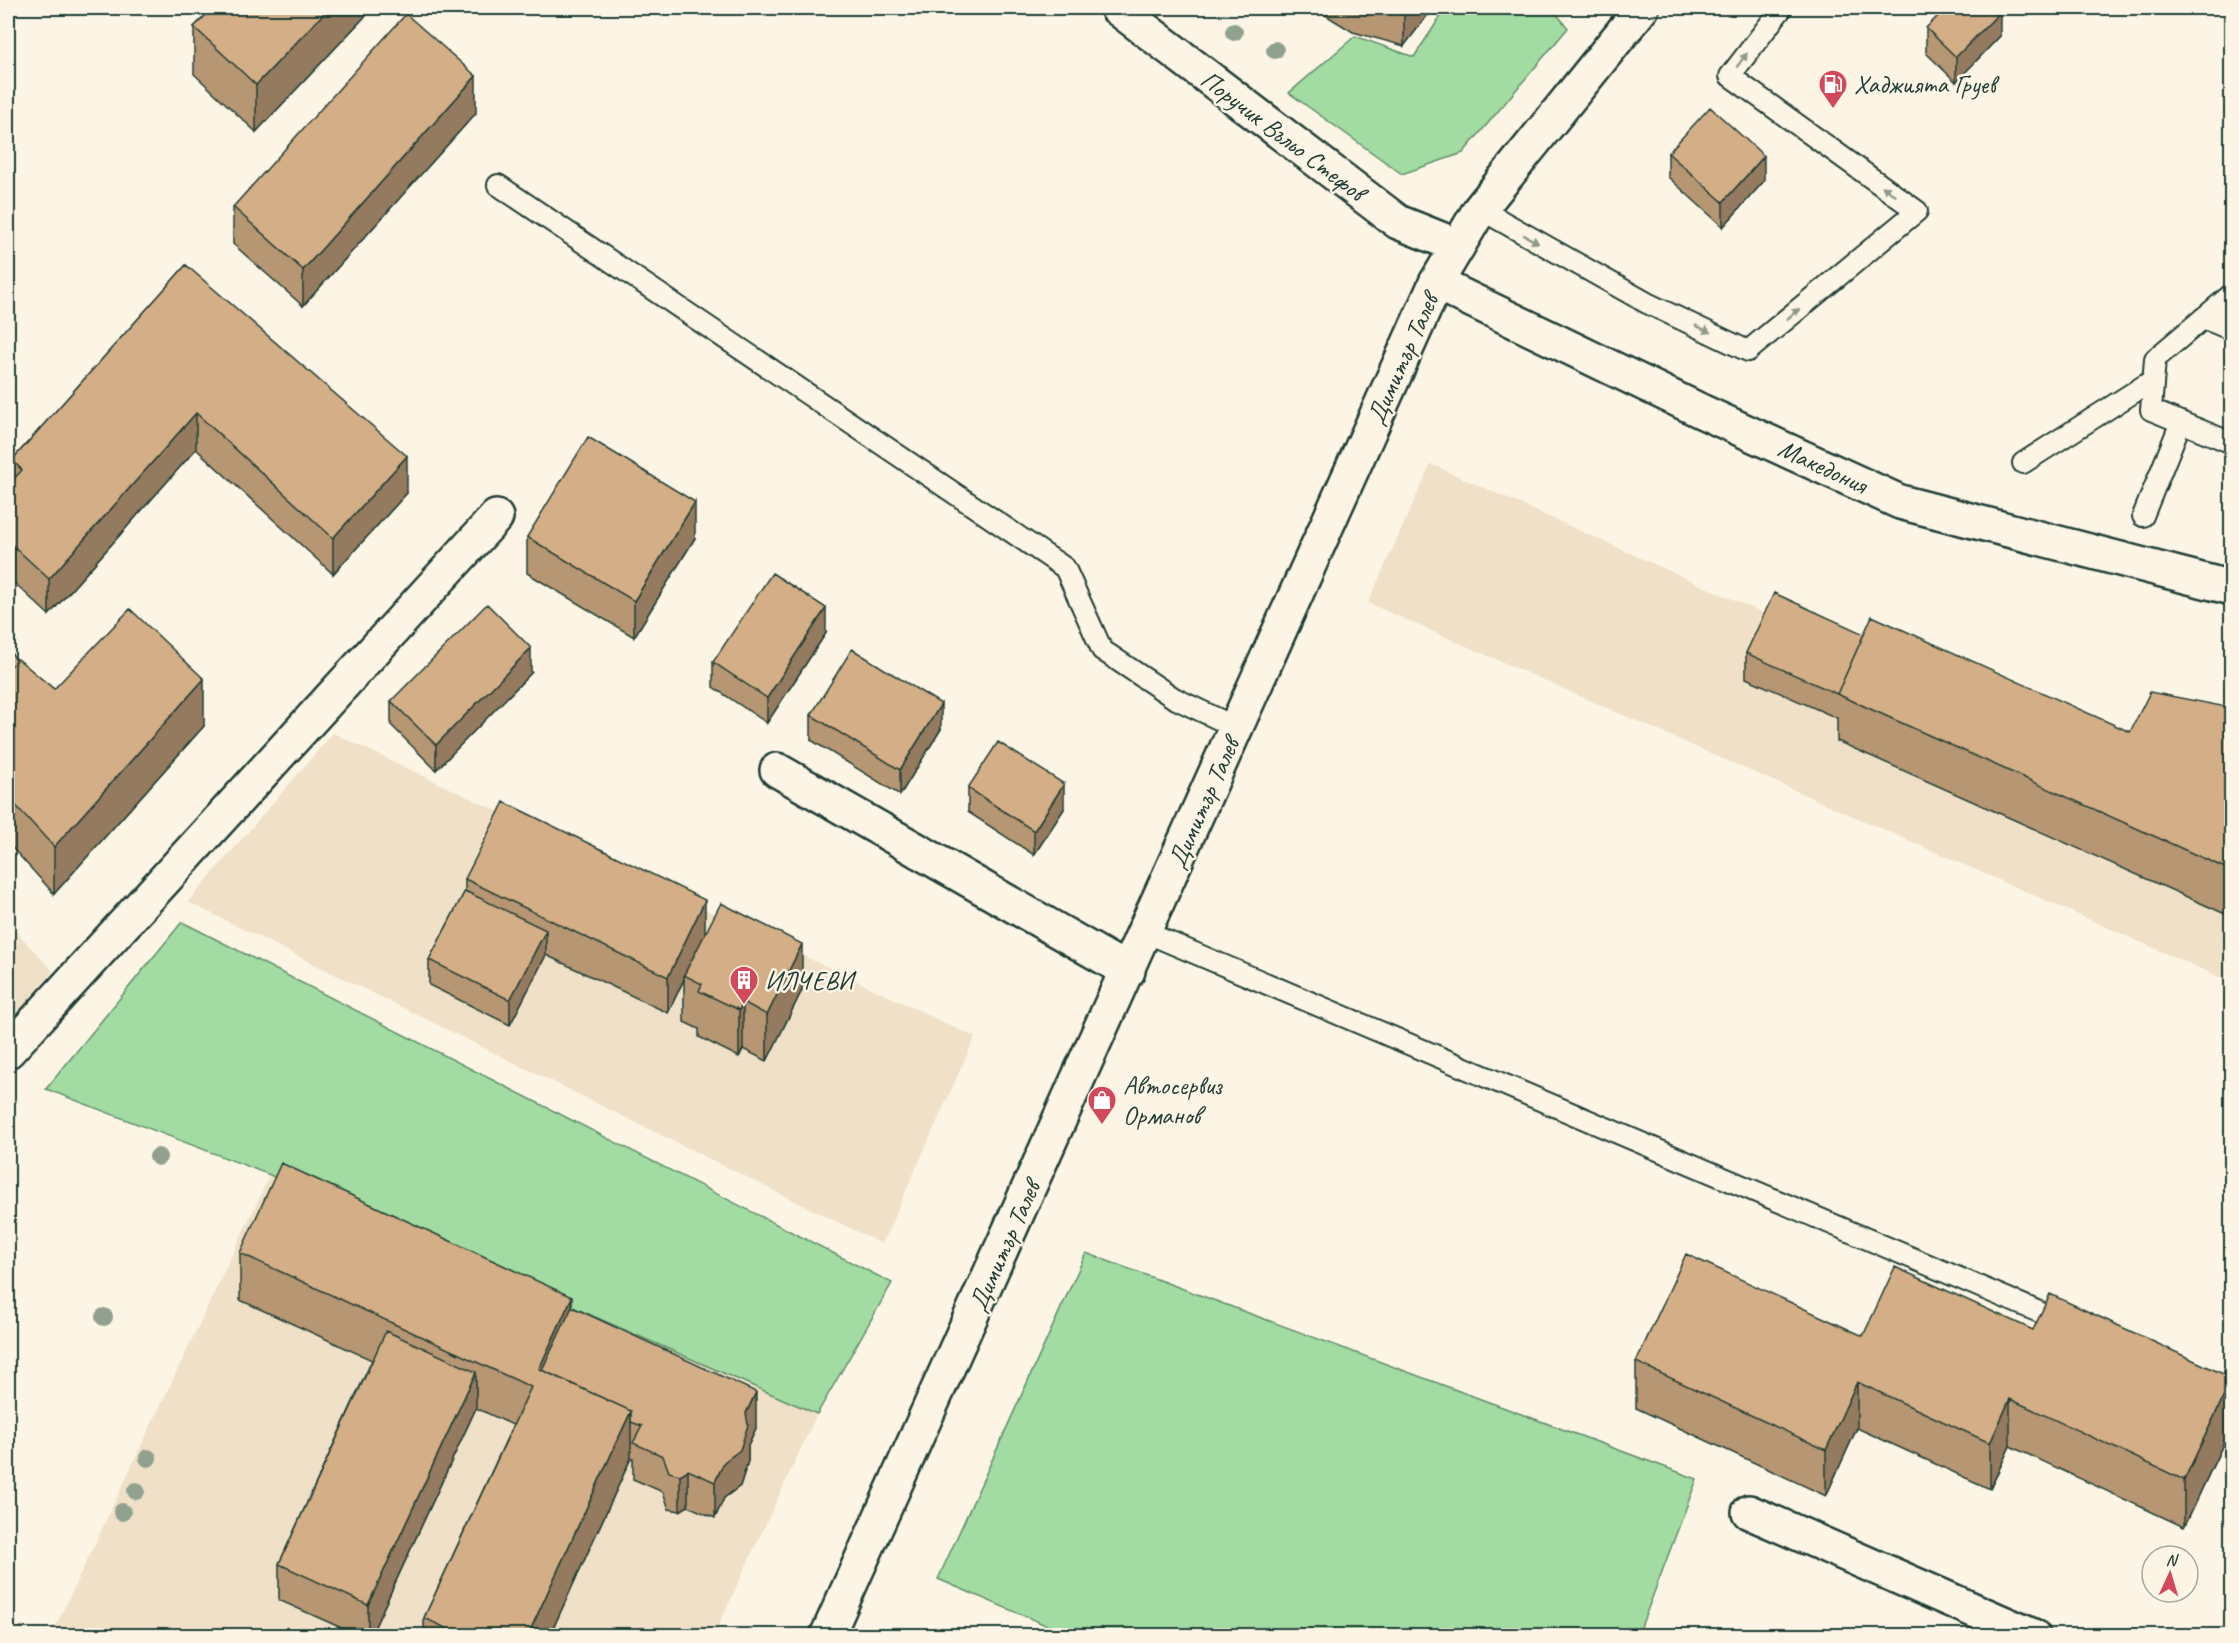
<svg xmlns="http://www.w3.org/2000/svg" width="2239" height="1643" viewBox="0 0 2239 1643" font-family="Caveat,sans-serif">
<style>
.built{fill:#f0e0c8}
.green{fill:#a2dca2;stroke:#608c6b;stroke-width:1.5}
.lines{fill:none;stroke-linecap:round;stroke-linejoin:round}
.lane-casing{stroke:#1f3d34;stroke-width:24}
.street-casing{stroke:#1f3d34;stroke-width:38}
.secondary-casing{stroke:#1f3d34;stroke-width:38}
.lane{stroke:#fcf5e5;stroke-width:20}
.street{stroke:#fcf5e5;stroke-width:33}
.secondary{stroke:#fcf5e5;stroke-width:33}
.tree{fill:#91a190}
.wall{fill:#b69673;stroke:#1f3d34;stroke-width:1.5}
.shaded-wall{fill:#947a5e;stroke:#1f3d34;stroke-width:1.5}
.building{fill:#d4ae86;stroke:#1f3d34;stroke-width:1.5}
.oneway{fill:#8e998c}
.labels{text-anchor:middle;stroke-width:5;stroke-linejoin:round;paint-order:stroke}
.poi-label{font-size:26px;fill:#1f3d34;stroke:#fcf5e5;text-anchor:start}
.street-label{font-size:26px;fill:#1f3d34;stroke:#fcf5e5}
</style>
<rect width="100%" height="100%" fill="#fcf5e5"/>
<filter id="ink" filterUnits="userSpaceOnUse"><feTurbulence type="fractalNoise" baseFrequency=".0167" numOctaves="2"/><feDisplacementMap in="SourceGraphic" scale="12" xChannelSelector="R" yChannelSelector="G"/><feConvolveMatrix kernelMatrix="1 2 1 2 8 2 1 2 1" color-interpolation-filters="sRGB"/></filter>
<g filter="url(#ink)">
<!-- built -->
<path class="built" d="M 1431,464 L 1872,662 L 2150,738 L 2231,755 L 2231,982 L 1368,603 Z
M 333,733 L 975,1037 L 882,1244 L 188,902 Z
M 8,923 L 53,971 L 8,1026 Z
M 270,1175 L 817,1414 L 714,1635 L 51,1636 Z"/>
<!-- green -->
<path class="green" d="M 1446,8 L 1552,8 L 1568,28 L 1463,153 L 1402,174 L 1289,93 L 1355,36 L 1414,57 Z
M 182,922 L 892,1283 L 817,1414 L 270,1175 L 46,1089 Z
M 1086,1253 L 1697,1479 L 1638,1635 L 1069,1635 L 938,1579 Z"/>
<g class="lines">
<!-- lane casing -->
<g class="lane-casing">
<path id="lane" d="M 498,185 L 1065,568 L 1102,650 L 1174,698 L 1237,728
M 1480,209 L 1647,303 L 1748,351 L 1917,211 L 1730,76 L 1782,8
M 2232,294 L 2155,359 L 2151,410 L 2232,443
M 2203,318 L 2232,330
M 2023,463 L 2153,380
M 2143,516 L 2181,422
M 1145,932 L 2065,1323"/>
</g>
<!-- street casing -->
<g class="street-casing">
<path id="street" d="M 1117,8 L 1398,222 L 1458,246
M 1436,283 L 1703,412 L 1900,502 L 2232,588
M 777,770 L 1128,971
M 8,1051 L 496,517
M 1749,1512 L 2033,1636"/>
</g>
<!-- secondary casing -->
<g class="secondary-casing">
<path id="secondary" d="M 827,1636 L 1436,283 L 1480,209 L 1642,8"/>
</g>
<!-- lane -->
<use href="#lane" class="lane"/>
<!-- street -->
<use href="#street" class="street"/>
<!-- secondary -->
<use href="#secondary" class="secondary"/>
</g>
<!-- trees -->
<g class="tree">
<circle cx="1234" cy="32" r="9"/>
<circle cx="1275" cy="50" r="9"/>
<circle cx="158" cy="1157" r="9"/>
<circle cx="104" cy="1317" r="9"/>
<circle cx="148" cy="1458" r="9"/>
<circle cx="136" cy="1491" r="9"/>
<circle cx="122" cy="1512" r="9"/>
</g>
<!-- wall -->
<path class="wall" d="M 213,8 L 373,8 L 256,132 L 194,74 L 194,27 Z
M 1314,8 L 1433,8 L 1404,46 L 1353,32 Z
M 1926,28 L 2000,36 L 1956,82 L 1926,53 Z
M 476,113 L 303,306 L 233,244 L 233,207 Z
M 1668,153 L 1764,181 L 1723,227 L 1668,177 Z
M 186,265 L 407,493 L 333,574 L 196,449 L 49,615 L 8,577 L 8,485 L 12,481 L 12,460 Z
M 527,537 L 695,538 L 634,637 L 527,573 Z
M 826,633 L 767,723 L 713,687 L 713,662 Z
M 1864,634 L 2130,732 L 2232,708 L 2232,917 L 1837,741 L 1837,718 L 1746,678 L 1746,653 Z
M 8,650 L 17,660 L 54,689 L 204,726 L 54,894 L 8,843 Z
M 531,673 L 436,770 L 391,725 L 391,701 Z
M 811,715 L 941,729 L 900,795 L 811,740 Z
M 968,788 L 1064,809 L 1034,855 L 968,812 Z
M 465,879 L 705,934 L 802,990 L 767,1061 L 743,1049 L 739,1057 L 699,1037 L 699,1029 L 684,1022 L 684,979 L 668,1013 L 546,955 L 510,1025 L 429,985 L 429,960 L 465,891 Z
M 240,1253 L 572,1307 L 756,1428 L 748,1445 L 748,1461 L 740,1486 L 724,1498 L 715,1518 L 688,1506 L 680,1511 L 669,1509 L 663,1492 L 633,1479 L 633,1458 L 631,1458 L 550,1635 L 424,1635 L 424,1618 L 513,1425 L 476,1408 L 371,1635 L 357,1635 L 279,1600 L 279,1564 L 372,1360 L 240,1300 Z
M 2033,1330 L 2232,1378 L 2232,1425 L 2184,1527 L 2010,1446 L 1990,1489 L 1857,1428 L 1826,1496 L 1636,1408 L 1636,1362 L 1863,1336 Z"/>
<!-- shaded-wall -->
<path class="shaded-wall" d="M 329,8 L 373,8 L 256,132 L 256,85 Z
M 1404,8 L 1433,8 L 1404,46 Z
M 2000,12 L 2000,36 L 1956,82 L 1956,57 Z
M 476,76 L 476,113 L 303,306 L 303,270 Z
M 1764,156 L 1764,181 L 1723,227 L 1723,202 Z
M 196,413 L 196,449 L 49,615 L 49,579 Z
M 407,456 L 407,493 L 333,574 L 333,538 Z
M 695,502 L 695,538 L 634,637 L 634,601 Z
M 826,608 L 826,633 L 767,723 L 767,698 Z
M 531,648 L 531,673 L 436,770 L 436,745 Z
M 204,679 L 204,726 L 54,894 L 54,847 Z
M 941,704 L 941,729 L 900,795 L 900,770 Z
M 1064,784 L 1064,809 L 1034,855 L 1034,831 Z
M 705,900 L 705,936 L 684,975 L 684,979 L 668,1013 L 668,977 Z
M 546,930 L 546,955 L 510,1025 L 510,1000 Z
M 802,944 L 802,990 L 767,1061 L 767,1015 Z
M 743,1002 L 743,1049 L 739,1057 L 739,1010 Z
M 572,1297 L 572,1343 L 539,1379 L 539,1369 Z
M 476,1372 L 476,1408 L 371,1635 L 368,1635 L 368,1605 Z
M 2232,1379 L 2232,1425 L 2184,1527 L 2184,1480 Z
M 1857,1382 L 1857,1428 L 1826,1496 L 1826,1450 Z
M 756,1392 L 756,1428 L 748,1445 L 748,1461 L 740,1486 L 724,1498 L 715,1518 L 715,1482 Z
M 2010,1399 L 2010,1446 L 1990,1489 L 1990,1443 Z
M 631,1411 L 631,1458 L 550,1635 L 528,1635 Z
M 688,1470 L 688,1506 L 680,1511 L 680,1475 Z"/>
<!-- building -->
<path class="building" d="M 213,8 L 329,8 L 256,85 L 194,27 Z
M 1946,8 L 1996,8 L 2000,12 L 1956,57 L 1926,28 Z
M 406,14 L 476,76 L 303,270 L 233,207 Z
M 1710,107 L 1764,156 L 1723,202 L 1668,153 Z
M 186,265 L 407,456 L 333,538 L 196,413 L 49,579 L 8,541 L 8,512 L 11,509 L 8,504 L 8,485 L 22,470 L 12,460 Z
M 588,437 L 695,502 L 634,601 L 527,537 Z
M 772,573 L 826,608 L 767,698 L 713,662 Z
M 1774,593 L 1864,634 L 1837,694 L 1746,653 Z
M 487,604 L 531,648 L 436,745 L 391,701 Z
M 130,609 L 204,679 L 54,847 L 8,797 L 8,669 L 18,659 L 54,689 Z
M 1872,616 L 2130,732 L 2150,692 L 2232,708 L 2232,871 L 1837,694 Z
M 852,649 L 941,704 L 900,770 L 811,715 Z
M 8,650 L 17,660 L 8,669 Z
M 998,742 L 1064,784 L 1034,831 L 968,788 Z
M 504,802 L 705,900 L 668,977 L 465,879 Z
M 465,891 L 546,930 L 510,1000 L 429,960 Z
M 721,903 L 802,944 L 767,1015 L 743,1002 L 739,1010 L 699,991 L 702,984 L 684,975 Z
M 281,1163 L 572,1297 L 539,1369 L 631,1411 L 528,1635 L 461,1635 L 424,1618 L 531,1387 L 240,1253 Z
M 1686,1254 L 1863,1336 L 1895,1267 L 2033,1330 L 2050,1294 L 2232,1378 L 2232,1379 L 2184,1480 L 2010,1399 L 1990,1443 L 1857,1382 L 1826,1450 L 1636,1362 Z
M 572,1307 L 756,1392 L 746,1413 L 748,1425 L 740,1450 L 724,1462 L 715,1482 L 688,1470 L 680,1475 L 669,1472 L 663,1456 L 633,1443 L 642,1426 L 631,1422 L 631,1411 L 542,1370 Z
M 386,1331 L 476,1372 L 368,1605 L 279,1564 Z"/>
<!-- one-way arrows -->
<defs><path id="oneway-solid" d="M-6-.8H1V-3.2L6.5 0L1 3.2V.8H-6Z" transform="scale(1.5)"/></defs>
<g class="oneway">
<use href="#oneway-solid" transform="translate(1742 60) rotate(-53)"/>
<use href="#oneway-solid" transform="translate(1889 191) rotate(-144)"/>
<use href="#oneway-solid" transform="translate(1531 239) rotate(29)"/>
<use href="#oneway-solid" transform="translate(1793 314) rotate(-40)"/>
<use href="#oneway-solid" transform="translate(1703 329) rotate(26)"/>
</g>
</g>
<!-- icons -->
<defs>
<g id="fuel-pin" transform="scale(1.5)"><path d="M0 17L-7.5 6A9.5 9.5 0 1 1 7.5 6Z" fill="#d1495b" stroke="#fcf5e5"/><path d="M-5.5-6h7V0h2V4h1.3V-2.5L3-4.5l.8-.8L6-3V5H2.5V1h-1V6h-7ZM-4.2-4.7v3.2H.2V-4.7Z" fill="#fff"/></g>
<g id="building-pin" transform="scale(1.5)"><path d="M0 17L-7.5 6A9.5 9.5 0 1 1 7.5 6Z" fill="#d1495b" stroke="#fcf5e5"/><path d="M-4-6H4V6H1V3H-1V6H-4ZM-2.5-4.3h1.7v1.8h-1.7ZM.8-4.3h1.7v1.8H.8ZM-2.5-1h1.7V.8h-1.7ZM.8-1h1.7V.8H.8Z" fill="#fff"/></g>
<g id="shop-pin" transform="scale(1.5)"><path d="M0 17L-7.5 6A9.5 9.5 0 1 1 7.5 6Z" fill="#d1495b" stroke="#fcf5e5"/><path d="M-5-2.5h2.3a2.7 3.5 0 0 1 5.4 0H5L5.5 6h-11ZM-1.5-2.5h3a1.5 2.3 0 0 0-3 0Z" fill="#fff"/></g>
</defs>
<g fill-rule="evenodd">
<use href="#fuel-pin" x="1833" y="84"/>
<use href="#building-pin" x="744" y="980"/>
<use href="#shop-pin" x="1102" y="1100"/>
</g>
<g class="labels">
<!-- poi labels -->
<g class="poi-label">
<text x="1854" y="93">Хаджията Груев</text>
<text x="765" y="989">ИЛЧЕВИ</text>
<text x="1123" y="1094">Автосервиз<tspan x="1123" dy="30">Орманов</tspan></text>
</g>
<!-- street labels -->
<g class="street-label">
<text transform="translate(1283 135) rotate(37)" y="9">Поручик Въльо Стефов</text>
<text transform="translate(1402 359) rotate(-66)" y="9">Димитър Талев</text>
<text transform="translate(1823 466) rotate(25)" y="9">Македония</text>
<text transform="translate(1203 803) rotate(-66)" y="9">Димитър Талев</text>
<text transform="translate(1004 1246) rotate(-66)" y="9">Димитър Талев</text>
</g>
</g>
<!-- margin -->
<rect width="2239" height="1643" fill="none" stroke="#fcf5e5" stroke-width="30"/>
<rect x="15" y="15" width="2209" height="1613" fill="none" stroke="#1f3d34" stroke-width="2" filter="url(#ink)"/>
<!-- north arrow -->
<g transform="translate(2170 1574) rotate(4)"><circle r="28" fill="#fcf5e5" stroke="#a4ab9e" stroke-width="1.5"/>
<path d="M0-4.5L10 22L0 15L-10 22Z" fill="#d1495b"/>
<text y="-9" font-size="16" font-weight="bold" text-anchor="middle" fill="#1f3d34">N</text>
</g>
</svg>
